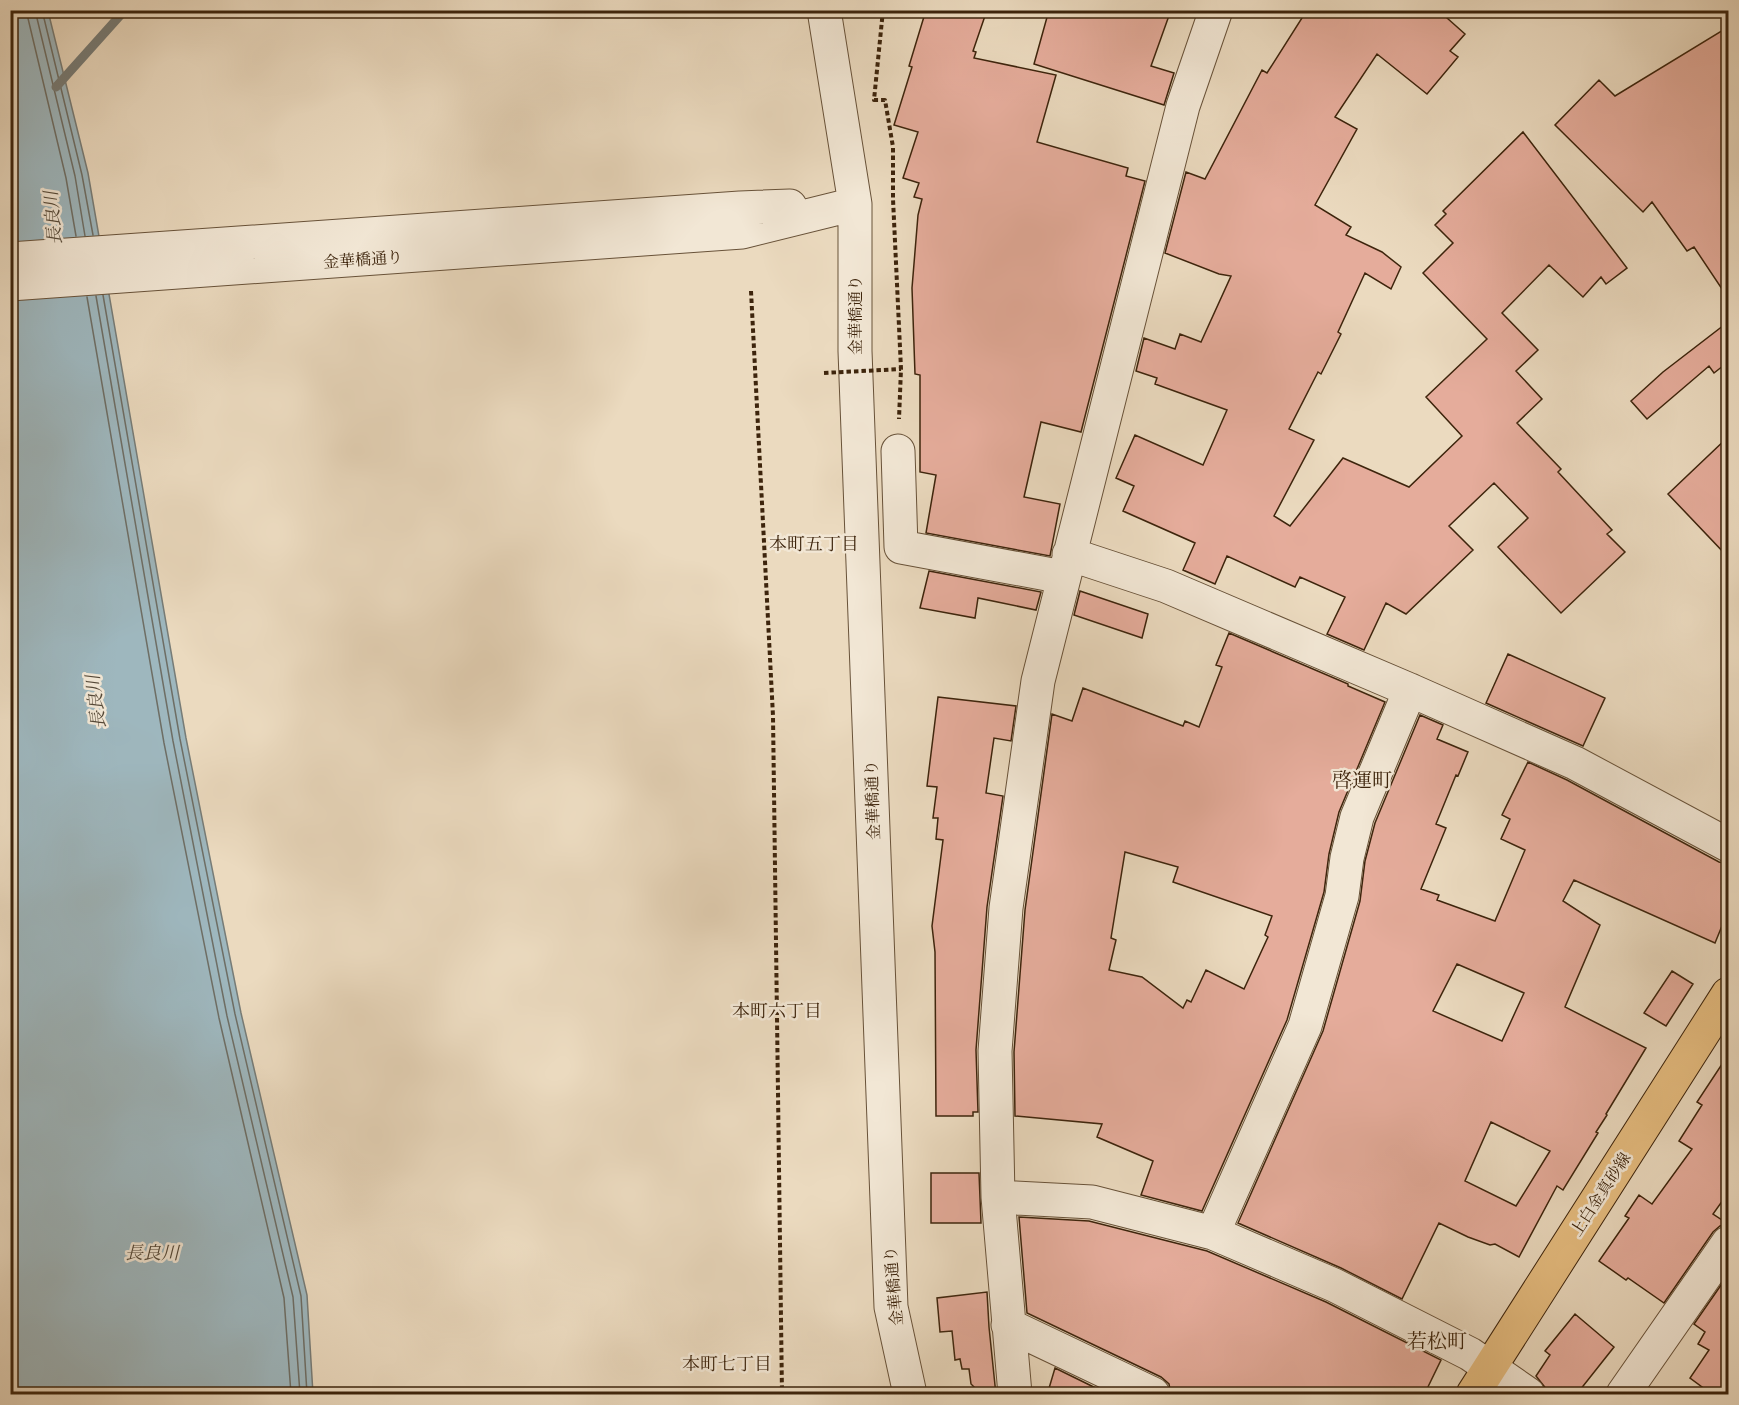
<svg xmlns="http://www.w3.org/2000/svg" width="1739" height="1405" viewBox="0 0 1739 1405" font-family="'IM FELL Great Primer','Noto Serif JP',serif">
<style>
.water{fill:#9eb7be;stroke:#777c77;stroke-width:1.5}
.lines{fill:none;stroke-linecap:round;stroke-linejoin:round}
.shore{stroke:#6e6e65;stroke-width:1.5}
.stream{stroke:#777c77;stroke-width:9}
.building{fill:#e5ac9b;stroke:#3d240c;stroke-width:1.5;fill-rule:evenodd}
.minor-casing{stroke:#685239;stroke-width:35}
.major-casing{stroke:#3d240c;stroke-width:35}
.path{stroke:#3d240c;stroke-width:4;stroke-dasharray:4.5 3;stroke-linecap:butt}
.minor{stroke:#f2e7d5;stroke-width:33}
.major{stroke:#e6bd80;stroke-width:33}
.path-bridge{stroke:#3d240c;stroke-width:4;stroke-dasharray:4.5 3;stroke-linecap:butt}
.labels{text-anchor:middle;stroke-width:5;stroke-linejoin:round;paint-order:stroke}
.street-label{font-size:16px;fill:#3d240c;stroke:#f2e7d5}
.water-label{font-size:18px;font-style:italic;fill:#554938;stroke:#f2e7d5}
.neighbourhood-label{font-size:18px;fill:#3d240c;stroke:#f2e7d5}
.quarter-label{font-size:20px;fill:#3d240c;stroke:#f2e7d5}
</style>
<rect width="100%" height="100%" fill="#ebdabf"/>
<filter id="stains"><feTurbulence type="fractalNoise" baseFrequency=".00333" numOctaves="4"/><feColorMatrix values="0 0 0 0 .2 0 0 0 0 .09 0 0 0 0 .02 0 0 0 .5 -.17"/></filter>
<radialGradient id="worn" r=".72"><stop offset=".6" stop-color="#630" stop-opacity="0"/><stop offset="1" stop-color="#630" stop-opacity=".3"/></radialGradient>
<!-- water -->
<path class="water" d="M 10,11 L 48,11 L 88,173 L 186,738 L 241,1013 L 307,1295 L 313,1394 L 11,1394 Z"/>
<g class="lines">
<!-- shore -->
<path class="shore" d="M 26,10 L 66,178 L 76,236
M 35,10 L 75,176 L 85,236
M 42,10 L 82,175 L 93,235
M 103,295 L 180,739 L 235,1014 L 301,1296 L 307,1394
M 96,296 L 173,741 L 227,1016 L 293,1297 L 300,1394
M 87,297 L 164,743 L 219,1018 L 284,1298 L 291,1394"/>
<!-- stream -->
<path class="stream" d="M 56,87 L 125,10"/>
</g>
<!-- building -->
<path class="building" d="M 926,10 L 987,10 L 973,51 L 976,52 L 974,58 L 1056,75 L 1037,142 L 1128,168 L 1126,176 L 1145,181 L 1081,432 L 1041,422 L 1024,497 L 1060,504 L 1050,556 L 926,533 L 936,475 L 920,472 L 920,375 L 915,374 L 912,288 L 918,215 L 922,199 L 914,197 L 919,183 L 903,178 L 918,132 L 894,125 L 912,67 L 909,66 Z
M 1049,10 L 1171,10 L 1151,66 L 1174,73 L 1164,105 L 1034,64 Z
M 1307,10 L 1438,10 L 1465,34 L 1450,51 L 1458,57 L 1427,94 L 1377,54 L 1335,117 L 1357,129 L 1315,205 L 1351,227 L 1346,235 L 1382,252 L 1401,267 L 1391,289 L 1365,273 L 1338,332 L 1341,334 L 1321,374 L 1318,372 L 1289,429 L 1314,440 L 1274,516 L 1290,526 L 1343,458 L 1409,487 L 1462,436 L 1426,397 L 1487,339 L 1423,273 L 1453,243 L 1435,225 L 1446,214 L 1443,211 L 1523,132 L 1627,268 L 1606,284 L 1601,277 L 1583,297 L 1549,265 L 1502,313 L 1538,350 L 1516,371 L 1542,399 L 1517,423 L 1561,469 L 1558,472 L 1612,530 L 1607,534 L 1625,552 L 1561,613 L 1498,547 L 1528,518 L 1494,483 L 1449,526 L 1473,550 L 1406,614 L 1386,603 L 1364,650 L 1327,634 L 1345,597 L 1300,577 L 1295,587 L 1227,556 L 1215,584 L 1183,570 L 1195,543 L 1123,511 L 1134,486 L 1116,478 L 1135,435 L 1203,465 L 1227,410 L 1155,384 L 1157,378 L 1136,371 L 1144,338 L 1175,349 L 1180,334 L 1201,342 L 1231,276 L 1219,274 L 1165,253 L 1186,172 L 1205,179 L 1262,70 L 1267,73 Z
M 1728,27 L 1728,298 L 1694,247 L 1687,251 L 1652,202 L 1643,212 L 1555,125 L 1599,80 L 1615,96 Z
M 1728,322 L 1728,362 L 1714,373 L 1709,366 L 1647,419 L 1631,401 L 1663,372 Z
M 1728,437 L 1728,557 L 1668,494 Z
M 929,571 L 1041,592 L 1036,610 L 978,598 L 975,618 L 920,608 Z
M 1080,591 L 1148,614 L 1142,638 L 1074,615 Z
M 1229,633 L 1348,684 L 1348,686 L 1385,702 L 1339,812 L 1329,854 L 1324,892 L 1287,1020 L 1202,1211 L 1141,1195 L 1153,1161 L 1097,1137 L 1102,1124 L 1015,1116 L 1014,1052 L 1025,910 L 1052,714 L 1072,721 L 1083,688 L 1183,726 L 1185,721 L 1199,727 L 1222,667 L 1216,665 ZM 1125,852 L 1178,867 L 1173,882 L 1272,916 L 1265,935 L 1268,937 L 1244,989 L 1206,970 L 1191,1002 L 1187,1000 L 1183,1008 L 1142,977 L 1109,970 L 1116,940 L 1111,938 Z
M 1508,654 L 1605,698 L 1583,746 L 1486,703 Z
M 938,697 L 1016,706 L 1011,741 L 994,738 L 986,793 L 1003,796 L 987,907 L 976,1050 L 978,1112 L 973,1112 L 973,1116 L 936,1116 L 935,952 L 932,926 L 943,840 L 936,839 L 938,818 L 933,818 L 937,787 L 927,786 Z
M 1420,715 L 1443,725 L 1437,739 L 1468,752 L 1458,776 L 1456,775 L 1436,824 L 1446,828 L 1421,889 L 1439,895 L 1437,900 L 1495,921 L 1525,850 L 1501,839 L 1510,819 L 1502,815 L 1528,762 L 1567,780 L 1719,862 L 1728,864 L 1728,911 L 1715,943 L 1574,880 L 1563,901 L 1600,925 L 1565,1007 L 1646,1048 L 1606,1114 L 1607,1115 L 1596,1132 L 1598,1133 L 1563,1190 L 1557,1186 L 1519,1257 L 1495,1244 L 1490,1245 L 1468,1237 L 1439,1223 L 1402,1299 L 1341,1268 L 1238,1223 L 1323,1031 L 1360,901 L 1365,861 L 1375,823 ZM 1457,964 L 1524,993 L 1502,1041 L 1433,1011 ZM 1491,1122 L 1550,1151 L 1516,1206 L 1465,1181 Z
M 1672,971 L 1693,984 L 1666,1026 L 1644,1013 Z
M 1728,1055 L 1728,1193 L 1713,1214 L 1728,1224 L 1720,1226 L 1713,1232 L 1664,1303 L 1628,1278 L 1626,1280 L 1599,1261 L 1629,1218 L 1625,1216 L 1639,1195 L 1652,1204 L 1692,1149 L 1679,1141 L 1702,1105 L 1697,1102 Z
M 931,1173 L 979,1173 L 981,1223 L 931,1223 Z
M 1019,1217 L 1089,1221 L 1207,1251 L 1326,1302 L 1441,1360 L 1424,1395 L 1171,1395 L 1169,1384 L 1161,1377 L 1027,1313 Z
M 1728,1275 L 1728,1395 L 1713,1395 L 1690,1378 L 1709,1350 L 1698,1344 L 1705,1332 L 1694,1324 Z
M 987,1292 L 989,1327 L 996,1395 L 982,1395 L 971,1384 L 969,1369 L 962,1369 L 960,1359 L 955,1360 L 952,1331 L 940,1332 L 937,1298 Z
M 1575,1314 L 1614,1347 L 1576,1395 L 1551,1395 L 1536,1376 L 1550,1355 L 1545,1351 Z
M 1055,1368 L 1110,1395 L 1047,1395 Z"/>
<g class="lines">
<!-- minor casing -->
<g class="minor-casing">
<path id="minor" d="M 824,10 L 855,204 L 855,351 L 891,1307 L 910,1394
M 10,259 L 740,208 L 790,206
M 10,284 L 742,232 L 855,204
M 898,451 L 901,547 L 1063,577
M 1069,554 L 1166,586 L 1410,690 L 1575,763 L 1728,845
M 998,1197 L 1092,1202 L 1213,1233 L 1334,1285 L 1470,1354 L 1528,1394
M 1213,1233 L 1305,1026 L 1342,896 L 1347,858 L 1357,817 L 1410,690
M 1008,1325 L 1153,1394
M 1015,1394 L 998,1197 L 995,1051 L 1006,908 L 1038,681 L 1183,106 L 1216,10
M 1623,1394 L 1728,1243"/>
</g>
<!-- major casing -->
<g class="major-casing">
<path id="major" d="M 1473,1394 L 1728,994"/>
</g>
<!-- path -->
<path class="path" d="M 883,10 L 874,100 L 885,100 L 893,147 L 893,199 L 901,369 L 899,419
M 751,291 L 773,716 L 782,1394"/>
<!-- minor -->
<use href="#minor" class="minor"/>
<!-- major -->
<use href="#major" class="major"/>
<!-- path-bridge -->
<path class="path-bridge" d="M 824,373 L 901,369"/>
</g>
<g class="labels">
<!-- street labels -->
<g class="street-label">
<text transform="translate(363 259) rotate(-4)" y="6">金華橋通り</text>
<text transform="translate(855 315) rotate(-90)" y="6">金華橋通り</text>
<text transform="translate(872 800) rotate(-92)" y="6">金華橋通り</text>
<text transform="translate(1600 1194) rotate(-57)" y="6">上白金真砂線</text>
<text transform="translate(893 1286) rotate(-95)" y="6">金華橋通り</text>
</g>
<!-- water labels -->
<g class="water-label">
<text transform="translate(53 218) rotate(-95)" y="6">長良川</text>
<text transform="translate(96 702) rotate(-97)" y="6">長良川</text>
<text x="152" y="1259">長良川</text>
</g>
<!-- neighbourhood labels -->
<g class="neighbourhood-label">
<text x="814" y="550">本町五丁目</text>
<text x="777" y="1017">本町六丁目</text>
<text x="727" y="1370">本町七丁目</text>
</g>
<!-- quarter labels -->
<g class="quarter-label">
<text x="1362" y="787">啓運町</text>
<text x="1437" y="1348">若松町</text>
</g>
</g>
<!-- margin -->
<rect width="1739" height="1405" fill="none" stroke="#ebdabf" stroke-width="36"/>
<rect x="12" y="12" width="1715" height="1381" fill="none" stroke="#3d240c" stroke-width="3"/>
<rect x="18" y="18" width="1703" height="1369" fill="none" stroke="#3d240c" stroke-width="1.5"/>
<rect width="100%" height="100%" filter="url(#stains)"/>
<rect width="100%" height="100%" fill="url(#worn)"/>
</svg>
